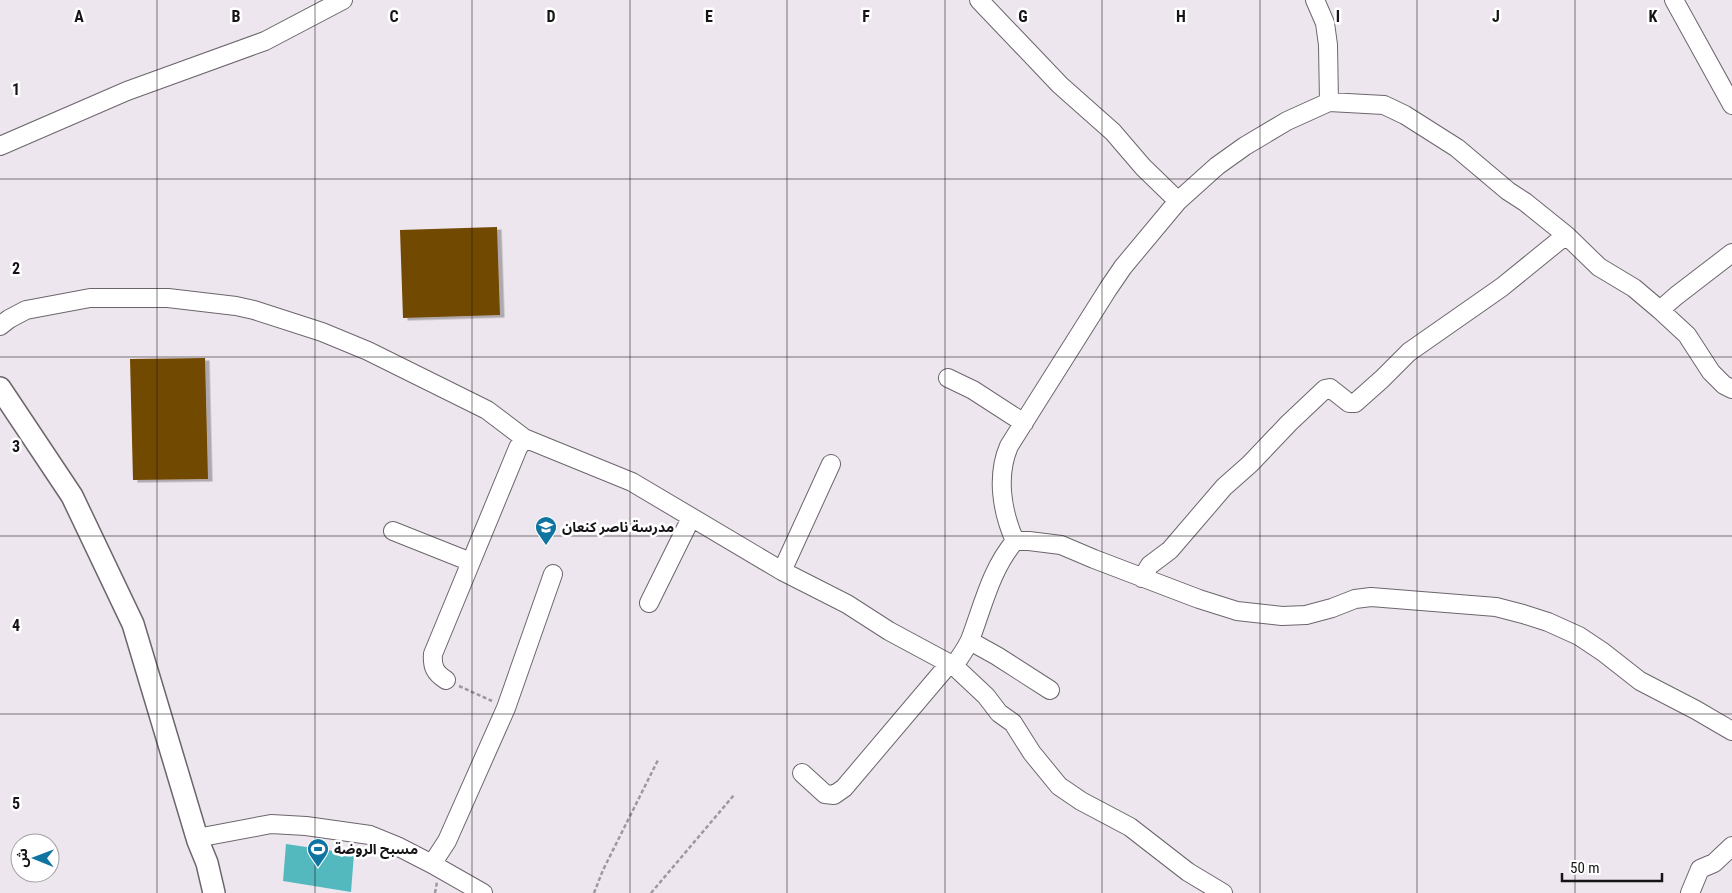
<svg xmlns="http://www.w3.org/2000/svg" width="1732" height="893" viewBox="0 0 1732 893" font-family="'Roboto Condensed','Noto Sans Arabic',sans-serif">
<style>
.water{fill:#54b9bf}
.building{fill:#724801;filter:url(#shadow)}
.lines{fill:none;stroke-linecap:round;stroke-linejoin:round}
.minor-casing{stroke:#6c666c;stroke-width:20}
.major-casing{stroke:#6c666c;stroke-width:24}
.path{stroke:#9d989e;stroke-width:2.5;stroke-dasharray:4 2.5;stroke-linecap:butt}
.minor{stroke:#fff;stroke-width:18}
.major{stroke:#fff;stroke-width:21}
.grid{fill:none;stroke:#161416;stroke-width:1;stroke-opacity:0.55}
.labels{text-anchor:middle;stroke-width:5;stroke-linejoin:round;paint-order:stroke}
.poi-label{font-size:14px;font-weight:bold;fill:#161416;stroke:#fff;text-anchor:start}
.grid-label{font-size:16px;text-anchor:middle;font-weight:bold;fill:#161416;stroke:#fff;stroke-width:5;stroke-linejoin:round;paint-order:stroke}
</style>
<defs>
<filter id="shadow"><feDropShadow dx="4.5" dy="2.5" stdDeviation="0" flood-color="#0004"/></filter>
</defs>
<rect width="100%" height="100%" fill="#ede6ee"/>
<!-- water -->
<path class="water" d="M 286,844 L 354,854 L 351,892 L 283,881 Z"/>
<!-- building -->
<path class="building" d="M 497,227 L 500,315 L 403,318 L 400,230 Z
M 205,358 L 208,479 L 133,480 L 130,359 Z"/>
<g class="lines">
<!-- minor casing -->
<g class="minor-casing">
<path id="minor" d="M 979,0 L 1060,85 L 1113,132 L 1143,167 L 1178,201
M 1315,0 L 1325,23 L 1328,45 L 1329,102
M 1674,0 L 1732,105
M 0,146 L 127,91 L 265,41 L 343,0
M 1660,310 L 1676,296 L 1732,253
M 0,326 L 9,319 L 26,310 L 90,298 L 168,298 L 236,306 L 254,310 L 322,332 L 368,351 L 487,410 L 524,438 L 632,482 L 782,571 L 847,604 L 889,631 L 954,666 L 986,696 L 999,713 L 1013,723 L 1032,753 L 1059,786 L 1081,801 L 1130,827 L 1188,872 L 1223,893
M 948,378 L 973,390 L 1024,423
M 393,531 L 471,562
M 1015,541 C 1002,512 996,476 1009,446 L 1108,289 L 1123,267 L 1178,201 L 1217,166 L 1245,146 L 1287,121 L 1329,102 L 1384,105 L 1405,115 L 1457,148 L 1508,191 L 1525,202 L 1566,235 L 1599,267 L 1634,288 L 1660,310 L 1687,335 L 1711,372 L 1724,385 L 1732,389
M 782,571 L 831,464
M 1142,578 L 1150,565 L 1170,550 L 1224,487 L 1250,464 L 1289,423 L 1325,389 L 1330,388 L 1349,403 L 1355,403 L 1382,379 L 1409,352 L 1502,287 L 1566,235
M 649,603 L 691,518
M 970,641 L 997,656 L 1050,690
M 954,666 C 959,658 966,649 970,640 C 983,606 991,569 1015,541 L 1029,541 L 1061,545 L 1094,559 L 1199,599 L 1237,611 L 1282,616 L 1306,615 L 1332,608 L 1355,599 L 1371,597 L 1496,607 L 1523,614 L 1548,622 L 1579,636 L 1603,652 L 1640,681 L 1696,710 L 1732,731
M 446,680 C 435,673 432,667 433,654 L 518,448 L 524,438
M 802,773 L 825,794 L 834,795 L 844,788 L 949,664
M 197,838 L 271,824 L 306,826 L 370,835 L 397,846 L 432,864 L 483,893
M 432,864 L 447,841 L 506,708 L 553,574
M 1690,893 L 1700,869 L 1714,863 L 1732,846"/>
</g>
<!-- major casing -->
<g class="major-casing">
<path id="major" d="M 0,388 L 72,496 L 133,624 L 198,841 L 207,863 L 214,893"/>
</g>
<!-- path -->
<path class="path" d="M 459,686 L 492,701
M 435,893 L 437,882
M 594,893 L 603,870 L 658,760
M 651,893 L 734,795"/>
<!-- minor -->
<use href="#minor" class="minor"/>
<!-- major -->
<use href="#major" class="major"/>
</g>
<!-- grid -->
<path class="grid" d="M 157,0 L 157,893M 315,0 L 315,893M 472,0 L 472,893M 630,0 L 630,893M 787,0 L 787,893M 945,0 L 945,893M 1102,0 L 1102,893M 1260,0 L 1260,893M 1417,0 L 1417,893M 1575,0 L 1575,893M 0,179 L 1732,179M 0,357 L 1732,357M 0,536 L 1732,536M 0,714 L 1732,714"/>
<!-- icons -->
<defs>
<g id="school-pin" transform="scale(1.125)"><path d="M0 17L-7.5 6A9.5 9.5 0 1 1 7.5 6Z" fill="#0f74a0" stroke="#fff"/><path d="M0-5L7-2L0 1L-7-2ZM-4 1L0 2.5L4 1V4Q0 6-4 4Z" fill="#fff"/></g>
<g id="stadium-pin" transform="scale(1.125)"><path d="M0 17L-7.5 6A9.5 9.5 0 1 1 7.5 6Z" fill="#0f74a0" stroke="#fff"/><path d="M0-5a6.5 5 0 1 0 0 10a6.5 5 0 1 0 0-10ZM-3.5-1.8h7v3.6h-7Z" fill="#fff"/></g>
</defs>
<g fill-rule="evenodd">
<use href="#school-pin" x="546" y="527"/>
<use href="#stadium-pin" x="318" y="849"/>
</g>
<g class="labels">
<!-- poi labels -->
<g class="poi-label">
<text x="562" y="532">مدرسة ناصر كنعان</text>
<text x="334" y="854">مسبح الروضة</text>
</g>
</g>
<g class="grid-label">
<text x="79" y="22">A</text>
<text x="236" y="22">B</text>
<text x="394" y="22">C</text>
<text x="551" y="22">D</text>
<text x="709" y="22">E</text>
<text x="866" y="22">F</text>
<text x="1023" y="22">G</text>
<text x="1181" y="22">H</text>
<text x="1338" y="22">I</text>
<text x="1496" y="22">J</text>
<text x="1653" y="22">K</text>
<text x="16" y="95">1</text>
<text x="16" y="274">2</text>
<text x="16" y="452">3</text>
<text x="16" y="631">4</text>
<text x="16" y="809">5</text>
</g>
<!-- north arrow -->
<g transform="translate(35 858) rotate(271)"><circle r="24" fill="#ffffff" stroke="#a2a1a2"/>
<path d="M0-4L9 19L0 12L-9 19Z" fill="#0f74a0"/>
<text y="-8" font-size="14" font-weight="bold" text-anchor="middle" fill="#161416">ش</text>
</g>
<!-- scale -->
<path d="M1562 873v8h100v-8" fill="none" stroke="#161416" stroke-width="2.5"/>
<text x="1570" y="873" font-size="15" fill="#161416" stroke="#ffffff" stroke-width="4" paint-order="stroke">50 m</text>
</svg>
